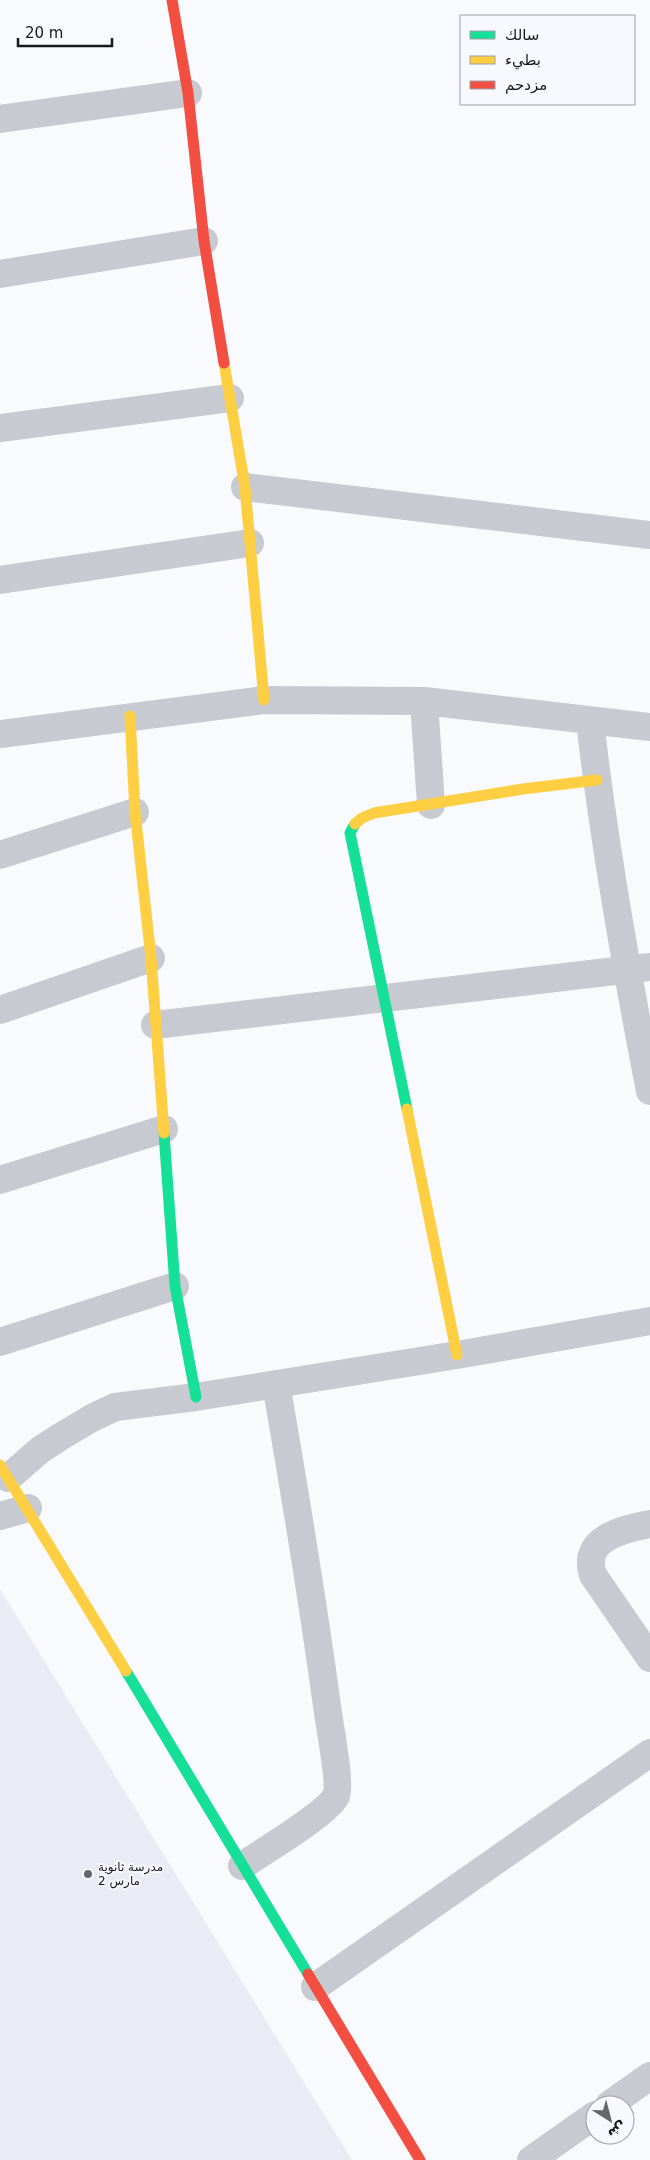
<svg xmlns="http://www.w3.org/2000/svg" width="650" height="2160" viewBox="0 0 650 2160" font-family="'DejaVu Sans','Noto Sans Arabic',sans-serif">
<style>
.built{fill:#e9ecf4}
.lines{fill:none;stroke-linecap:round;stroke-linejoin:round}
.street{stroke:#c8cad1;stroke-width:28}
.fast{stroke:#16e098;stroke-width:11}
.slow{stroke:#ffcf43;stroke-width:11}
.jam{stroke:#f24e42;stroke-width:11}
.poi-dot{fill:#65676b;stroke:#f8f9fe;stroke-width:2}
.labels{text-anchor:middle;stroke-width:4;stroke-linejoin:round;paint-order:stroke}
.poi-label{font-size:12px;fill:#16181c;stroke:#f8f9fe;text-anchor:start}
</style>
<rect width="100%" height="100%" fill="#f9fafd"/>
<!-- built -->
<path class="built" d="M 0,1589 L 352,2160 L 0,2160 Z"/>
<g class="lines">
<!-- street -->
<path class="street" d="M 0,119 L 188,93
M 0,274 L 204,241
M 0,428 L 230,398
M 245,487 L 650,535
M 0,580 L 250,543
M 424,701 L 431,805
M 590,721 C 604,845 626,968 650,1091
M 0,734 L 264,700 L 424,701 L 650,727
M 0,855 L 135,812
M 0,1010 L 151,958
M 155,1025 L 650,967
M 0,1180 L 164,1129
M 0,1342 L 175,1286
M 8,1478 L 40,1450 L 60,1437 L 92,1418 L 115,1407 L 196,1397 L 457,1355 L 650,1321
M 0,1516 L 28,1508
M 650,1524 C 622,1529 581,1539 593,1575 L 650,1658
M 242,1866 C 262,1852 327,1814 336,1796 C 341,1784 330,1728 328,1713 C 313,1603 295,1493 276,1384
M 315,1987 L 650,1753
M 609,2105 L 650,2076
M 531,2160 L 595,2115"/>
<!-- fast -->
<path class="fast" d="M 355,824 L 350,833 L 407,1109
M 164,1133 L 175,1286 L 196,1397
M 126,1671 L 308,1974"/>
<!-- slow -->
<path class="slow" d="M 224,363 L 245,487 L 264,700
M 130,716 L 135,812 L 151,958 L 164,1133
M 355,824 L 362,818 L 374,813 L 523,789 L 597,780
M 407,1109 L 457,1355
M 0,1465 L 126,1671"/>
<!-- jam -->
<path class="jam" d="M 172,0 L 188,93 L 204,241 L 224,363
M 308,1974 L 420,2160"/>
</g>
<!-- markers -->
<circle class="poi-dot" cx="88" cy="1874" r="5"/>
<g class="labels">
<!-- poi labels -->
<g class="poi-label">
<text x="98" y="1871">مدرسة ثانوية<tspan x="98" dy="14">2 مارس</tspan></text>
</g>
</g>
<!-- legend -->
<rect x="460" y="15" width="175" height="90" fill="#f8f9fe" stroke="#9e9fa4"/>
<rect x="470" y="31" width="25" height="8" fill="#16e098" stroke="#9e9fa4"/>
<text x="505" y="40" font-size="15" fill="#16181c">سالك</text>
<rect x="470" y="56" width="25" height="8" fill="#ffcf43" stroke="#9e9fa4"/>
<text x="505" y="65" font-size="15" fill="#16181c">بطيء</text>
<rect x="470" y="81" width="25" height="8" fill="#f24e42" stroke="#9e9fa4"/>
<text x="505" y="90" font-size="15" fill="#16181c">مزدحم</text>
<!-- north arrow -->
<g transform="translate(610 2120) rotate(144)"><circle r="24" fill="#f8f9fe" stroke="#9e9fa4"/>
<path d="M0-4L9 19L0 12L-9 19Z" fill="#65676b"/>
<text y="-8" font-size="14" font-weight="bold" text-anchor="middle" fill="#16181c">ش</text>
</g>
<!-- scale -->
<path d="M18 38v8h94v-8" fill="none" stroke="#16181c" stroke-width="2.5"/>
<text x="25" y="38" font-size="15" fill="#16181c" stroke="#f8f9fe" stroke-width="4" paint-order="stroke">20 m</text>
</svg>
